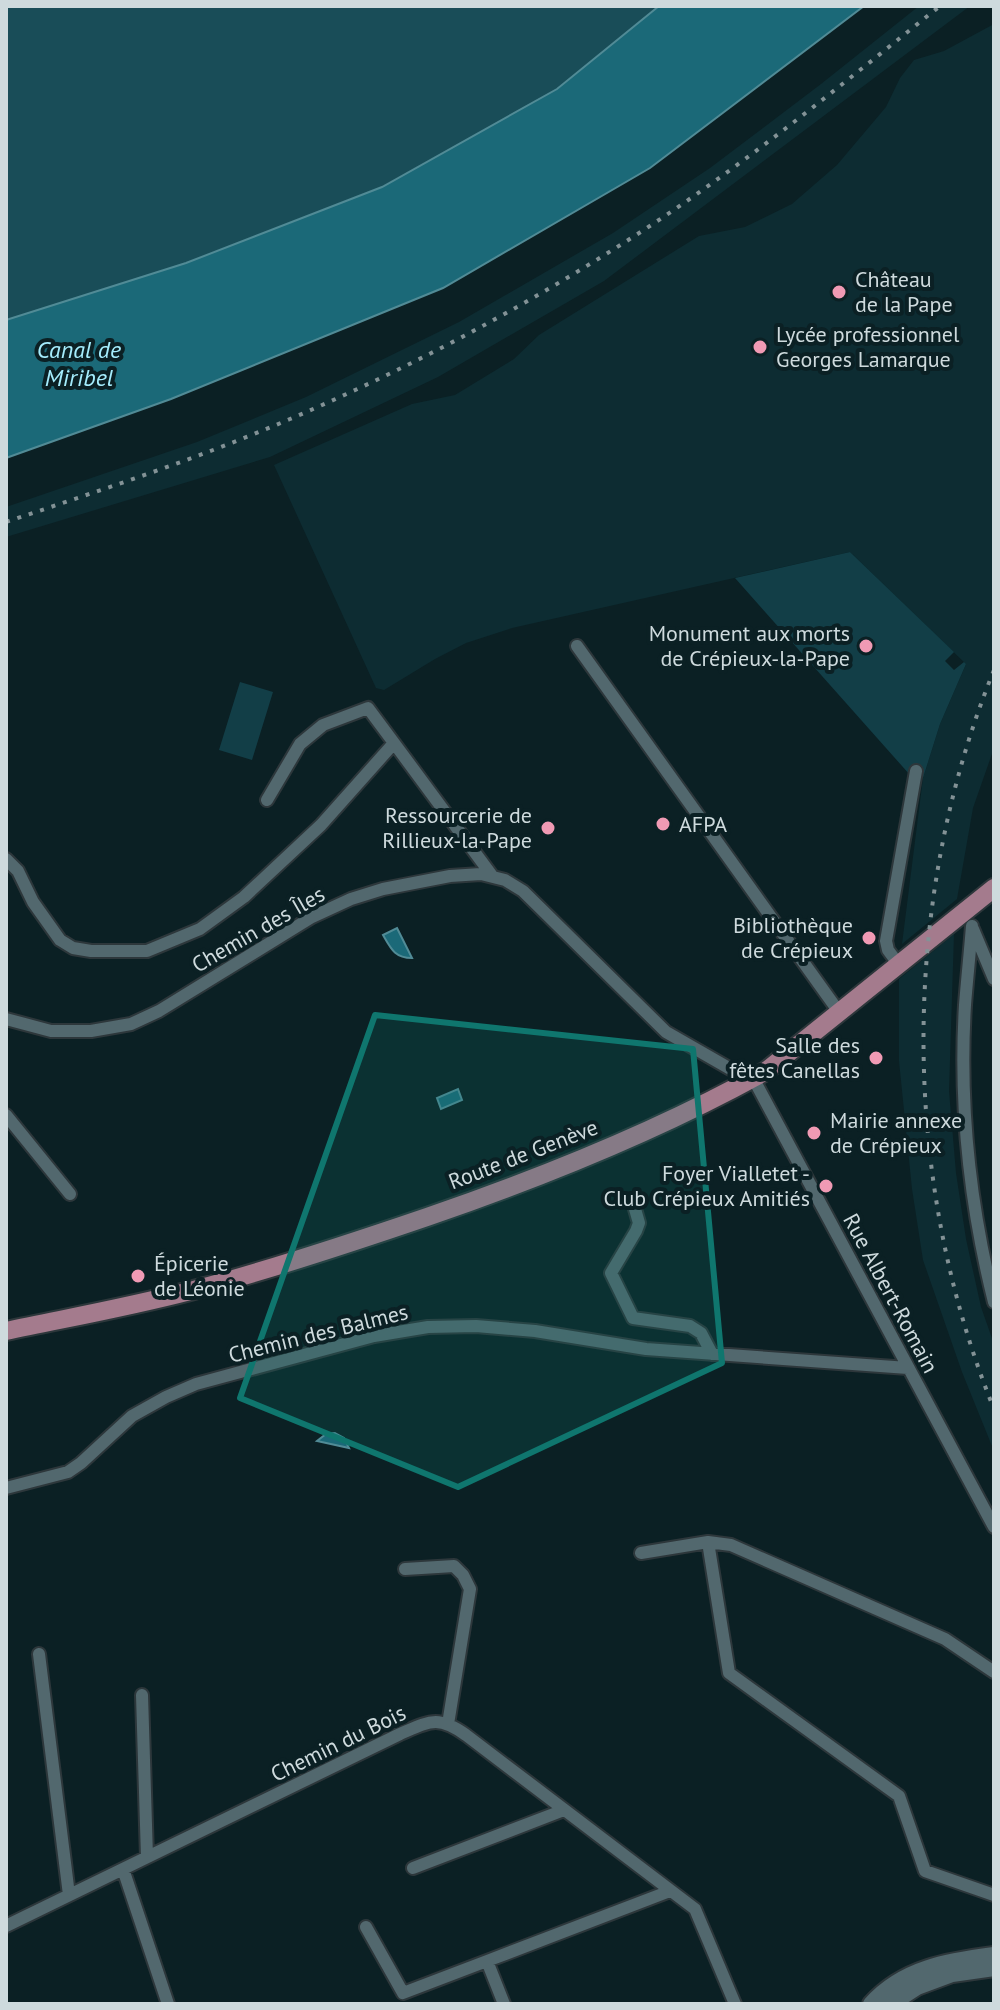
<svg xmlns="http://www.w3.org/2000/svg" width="1000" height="2010" viewBox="0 0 1000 2010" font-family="'PT Sans',sans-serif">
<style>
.built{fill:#0d2c32}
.green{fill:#123e47}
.forest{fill:#194d58}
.water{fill:#1b6978;stroke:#518b96;stroke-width:2}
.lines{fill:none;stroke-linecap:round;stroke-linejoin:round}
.minor-casing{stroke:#2d373b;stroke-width:16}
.secondary-casing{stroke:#2d373b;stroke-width:20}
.primary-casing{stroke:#2d373b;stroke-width:22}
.minor{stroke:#52686e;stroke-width:12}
.secondary{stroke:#52686e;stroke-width:16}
.primary{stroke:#a47b8d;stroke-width:18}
.rail{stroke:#839296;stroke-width:4;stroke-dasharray:4 8;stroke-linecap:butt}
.marked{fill:#0f766e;fill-opacity:0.2;stroke:#0f766e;stroke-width:6;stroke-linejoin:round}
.poi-dot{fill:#f09ab4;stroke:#0b2024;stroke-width:3}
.labels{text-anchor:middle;stroke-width:8;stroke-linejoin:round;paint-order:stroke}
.poi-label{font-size:22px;fill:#cedadd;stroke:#0b2024;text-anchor:start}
.street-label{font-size:22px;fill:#cedadd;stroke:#0b2024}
.water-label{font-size:24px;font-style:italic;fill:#a5edfd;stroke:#0b2024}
</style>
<rect width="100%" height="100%" fill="#0b2024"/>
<!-- built -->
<path class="built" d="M 919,6 L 970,6 L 604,281 L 438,377 L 270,457 L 6,537 L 6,507 L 197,442 L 306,397 L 459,322 L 613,233 L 710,168 L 821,84 Z
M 994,24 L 994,748 L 973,808 L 957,899 L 902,944 L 923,778 L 940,724 L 966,664 L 850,552 L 512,628 L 466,643 L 435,659 L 384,690 L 376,688 L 274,465 L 412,404 L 455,395 L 514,359 L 539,335 L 699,236 L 745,227 L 792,204 L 837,165 L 886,107 L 900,78 L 914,60 L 944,51 Z
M 954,934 L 949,1091 L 956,1173 L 966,1239 L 981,1307 L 994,1344 L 994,1451 L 962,1372 L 923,1260 L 912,1189 L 899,1061 L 899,979 Z"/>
<!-- green -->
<path class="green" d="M 850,552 L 954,652 L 945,661 L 954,670 L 964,662 L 966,664 L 940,724 L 923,778 L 910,775 L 735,578 Z
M 240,682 L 273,692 L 252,760 L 219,750 Z"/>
<!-- forest -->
<path class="forest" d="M 6,6 L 659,6 L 557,89 L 381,187 L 185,263 L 6,320 Z"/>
<!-- water -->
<path class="water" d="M 659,6 L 864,6 L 650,168 L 443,288 L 171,399 L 6,458 L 6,320 L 186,263 L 382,187 L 557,89 Z
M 397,928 L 412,958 C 395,958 391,949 383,935 Z
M 458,1089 L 462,1100 L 441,1109 L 437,1098 Z
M 335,1433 L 344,1438 L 349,1448 L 317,1441 L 326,1434 Z"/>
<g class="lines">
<!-- minor casing -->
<g class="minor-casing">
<path id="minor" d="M 577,646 L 839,1012
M 267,800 L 300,744 L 323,725 L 368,708 L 394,743
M 6,859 L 18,871 L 33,902 L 60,940 L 73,948 L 91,951 L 147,951 L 200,929 L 244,897 L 321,825 L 394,743 L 493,877
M 972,926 C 970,952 967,979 965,1005 C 959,1104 970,1206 994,1302
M 973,929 L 994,979
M 899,965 L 888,950 L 886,941 L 916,771
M 6,1019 L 51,1031 L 91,1031 L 131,1024 L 159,1011 L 312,917 L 351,899 L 383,889 L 450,876 L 481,874 L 505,880 L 523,891 L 666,1032 L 734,1071 L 753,1078 L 994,1527
M 6,1115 L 70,1194
M 635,1209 L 639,1223 L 636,1231 L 611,1273 L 633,1318 L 690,1326 L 701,1333 L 712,1354
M 6,1488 L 68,1472 L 81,1463 L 132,1416 L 166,1397 L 196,1384 L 374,1336 L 428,1327 L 476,1326 L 535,1331 L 646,1349 L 908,1368
M 708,1542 L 731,1545 L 945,1639 L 994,1672
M 641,1553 L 708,1542 L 729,1673 L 899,1796 L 925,1871 L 994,1895
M 405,1569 L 454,1566 L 463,1575 L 470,1589 L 448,1724
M 39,1654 L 69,1895
M 142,1695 L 147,1857
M 413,1868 L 564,1810
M 123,1869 L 168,2004
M 6,1926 L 400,1734 C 430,1721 438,1715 466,1735 L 695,1909 L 735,2004
M 366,1927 L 403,1993 L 487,1961
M 504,2004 L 487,1961 L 670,1891"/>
</g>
<!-- secondary casing -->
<g class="secondary-casing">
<path id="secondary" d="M 871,2004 C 903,1968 948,1961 994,1955
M 891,2004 L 917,1987 L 952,1974 L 994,1968"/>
</g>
<!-- primary casing -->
<g class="primary-casing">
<path id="primary" d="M 6,1331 C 67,1318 129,1307 190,1291 C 270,1270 348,1244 427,1217 C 543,1177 658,1131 766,1071 L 994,888"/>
</g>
<!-- minor -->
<use href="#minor" class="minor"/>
<!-- secondary -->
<use href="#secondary" class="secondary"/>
<!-- primary -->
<use href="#primary" class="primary"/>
<!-- rail -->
<path class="rail" d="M 6,522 C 101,490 197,459 290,419 C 410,368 526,306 636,235 C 743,166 841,85 940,6
M 994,670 C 900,901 900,1178 994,1409"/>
</g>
<!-- marked area -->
<path class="marked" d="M 375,1015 L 693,1049 L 722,1363 L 458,1487 L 240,1398 Z"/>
<!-- markers -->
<g class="poi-dot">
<circle cx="839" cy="292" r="8"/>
<circle cx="760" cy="347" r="8"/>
<circle cx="866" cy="646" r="8"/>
<circle cx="663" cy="824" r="8"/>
<circle cx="548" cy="828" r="8"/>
<circle cx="869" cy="938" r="8"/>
<circle cx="876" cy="1058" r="8"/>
<circle cx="814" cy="1133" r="8"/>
<circle cx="826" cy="1186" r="8"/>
<circle cx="138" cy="1276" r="8"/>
</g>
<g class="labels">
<!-- poi labels -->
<g class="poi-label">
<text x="855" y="287">Château<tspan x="855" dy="25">de la Pape</tspan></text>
<text x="776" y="342">Lycée professionnel<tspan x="776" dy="25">Georges Lamarque</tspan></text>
<text x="850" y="641" text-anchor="end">Monument aux morts<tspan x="850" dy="25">de Crépieux-la-Pape</tspan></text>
<text x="532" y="823" text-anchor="end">Ressourcerie de<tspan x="532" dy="25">Rillieux-la-Pape</tspan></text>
<text x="679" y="832">AFPA</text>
<text x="853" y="933" text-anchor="end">Bibliothèque<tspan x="853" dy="25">de Crépieux</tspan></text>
<text x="860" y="1053" text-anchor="end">Salle des<tspan x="860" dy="25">fêtes Canellas</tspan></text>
<text x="830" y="1128">Mairie annexe<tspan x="830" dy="25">de Crépieux</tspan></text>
<text x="810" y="1181" text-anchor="end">Foyer Vialletet -<tspan x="810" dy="25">Club Crépieux Amitiés</tspan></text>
<text x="154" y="1271">Épicerie<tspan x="154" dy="25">de Léonie</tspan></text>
</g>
<!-- street labels -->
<g class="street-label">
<text transform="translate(258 929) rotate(-30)" y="8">Chemin des Îles</text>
<text transform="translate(523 1154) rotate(-21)" y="8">Route de Genève</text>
<text transform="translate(891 1293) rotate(62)" y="8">Rue Albert-Romain</text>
<text transform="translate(318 1333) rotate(-14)" y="8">Chemin des Balmes</text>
<text transform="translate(338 1743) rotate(-26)" y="8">Chemin du Bois</text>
</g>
<!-- water labels -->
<g class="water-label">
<text x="79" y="358">Canal de<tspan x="79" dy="28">Miribel</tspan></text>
</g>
</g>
<!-- border -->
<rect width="1000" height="2010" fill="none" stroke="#cedadd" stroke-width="16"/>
</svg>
